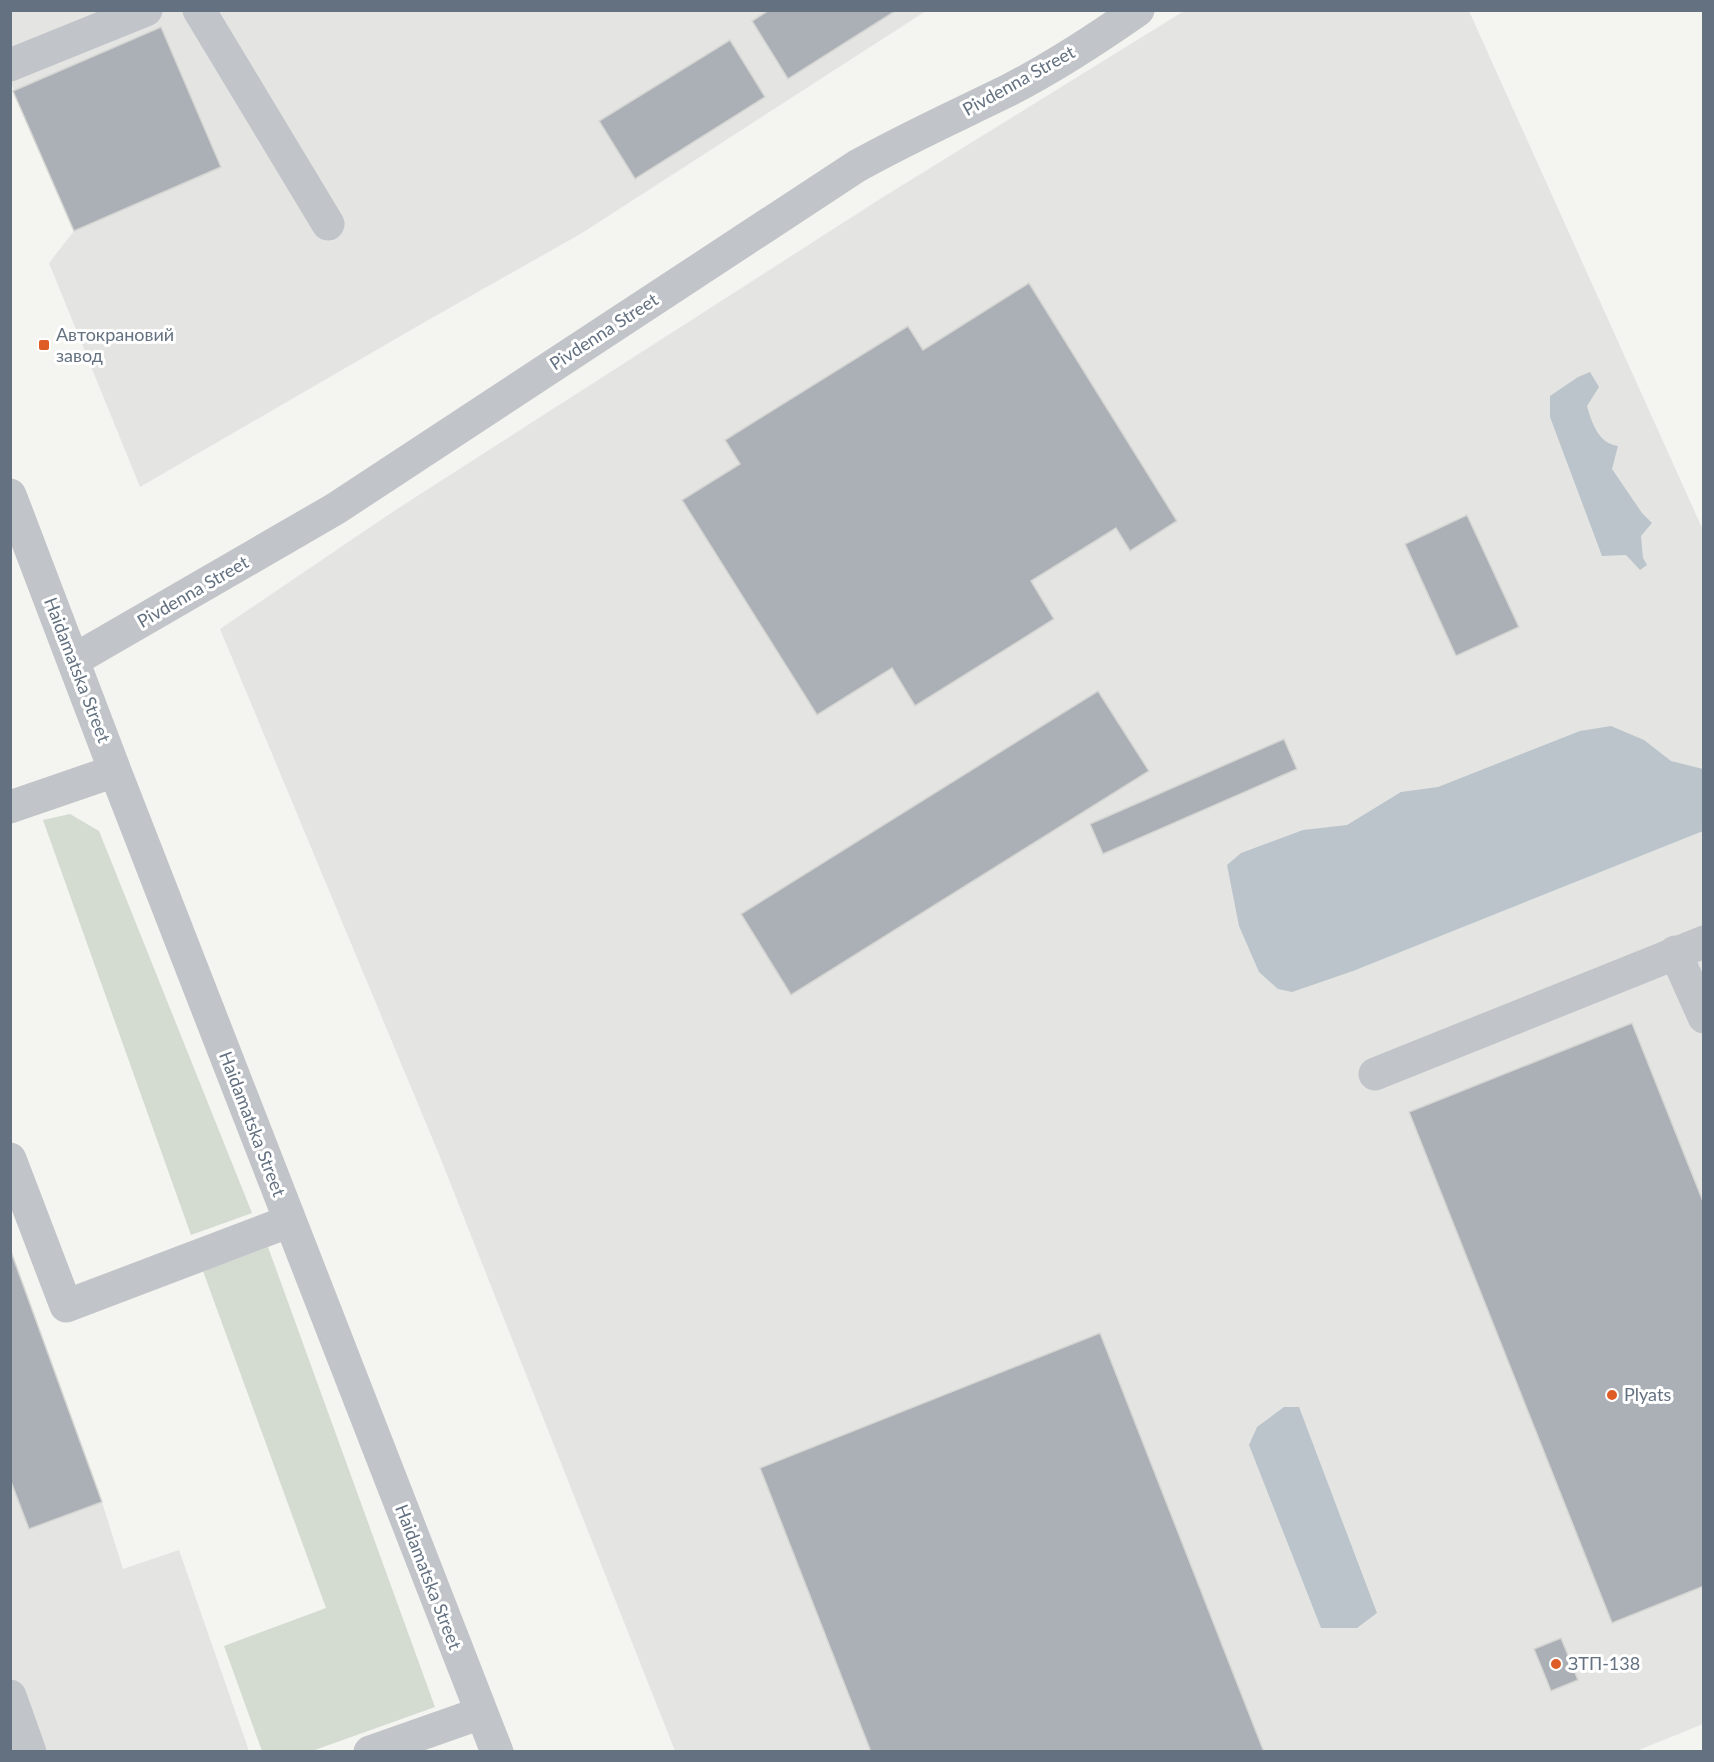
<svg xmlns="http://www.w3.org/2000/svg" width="1714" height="1762" viewBox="0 0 1714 1762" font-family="Lato,sans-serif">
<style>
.built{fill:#e4e5e3}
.green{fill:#d4dbd1}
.water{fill:#bac4ca}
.building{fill:#aab0b5;stroke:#d5d5d3;stroke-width:1.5}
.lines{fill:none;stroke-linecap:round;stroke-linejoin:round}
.minor{stroke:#c1c4c8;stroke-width:33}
.poi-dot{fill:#de5c25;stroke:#fff;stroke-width:2}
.labels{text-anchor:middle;stroke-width:6;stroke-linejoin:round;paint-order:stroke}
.street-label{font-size:18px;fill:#637180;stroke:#fff}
.poi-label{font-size:18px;fill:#637180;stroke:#fff;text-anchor:start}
</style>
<rect width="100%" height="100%" fill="#f4f4f0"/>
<!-- built -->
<path class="built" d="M 11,11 L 926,11 L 582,233 L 423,323 L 140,487 L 49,263 L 74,231 L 11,83 Z
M 1184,11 L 1469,11 L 1703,530 L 1703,1724 L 1634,1752 L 675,1751 L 438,1152 L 220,629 L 394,511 L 880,199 Z
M 10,1249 L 102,1502 L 123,1569 L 179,1550 L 249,1751 L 11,1751 Z"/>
<!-- green -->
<path class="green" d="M 70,814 L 99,831 L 252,1213 L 191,1235 L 43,820 Z
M 268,1247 L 435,1707 L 312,1751 L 262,1751 L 224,1646 L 326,1608 L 203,1271 Z"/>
<!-- water -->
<path class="water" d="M 1590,372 L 1599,387 L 1587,406 C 1592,423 1598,443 1618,446 L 1612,469 L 1642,513 L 1652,523 L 1641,536 L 1643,558 L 1647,565 L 1640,570 L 1626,555 L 1602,556 L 1550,417 L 1550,396 L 1578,377 Z
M 1611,726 L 1644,740 L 1671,761 L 1703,769 L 1703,831 L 1353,971 L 1292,992 L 1278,989 L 1259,972 L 1239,926 L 1227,865 L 1241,853 L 1303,830 L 1347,825 L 1401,792 L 1438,787 L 1580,731 Z
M 1284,1407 L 1299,1407 L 1377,1613 L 1357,1628 L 1321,1628 L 1249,1445 L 1257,1427 Z"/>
<!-- building -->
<path class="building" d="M 769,10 L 897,10 L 788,79 L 752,21 Z
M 161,27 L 221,167 L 74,231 L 13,91 Z
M 730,40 L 765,97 L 635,179 L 599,121 Z
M 1029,283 L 1177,521 L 1130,551 L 1116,528 L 1031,581 L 1054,619 L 915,706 L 892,668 L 817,715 L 682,500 L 740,464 L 725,440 L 908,326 L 923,350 Z
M 1467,515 L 1519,627 L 1456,656 L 1405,544 Z
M 1098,691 L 1149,771 L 791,995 L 741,914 Z
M 1284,739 L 1297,769 L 1103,854 L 1090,824 Z
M 1632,1023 L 1704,1204 L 1704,1586 L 1612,1623 L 1409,1112 Z
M 10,1249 L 102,1502 L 29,1529 L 10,1479 Z
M 1100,1333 L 1264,1752 L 871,1752 L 760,1468 Z
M 1561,1638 L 1578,1680 L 1551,1691 L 1534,1649 Z"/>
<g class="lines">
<!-- minor -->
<path class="minor" d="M 199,10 L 328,224
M 10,65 L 146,10
M 10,495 L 115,771 L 497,1752
M 74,660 L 335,509 L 857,166 C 907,138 958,115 1009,90 C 1052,68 1098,38 1138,10
M 10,807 L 115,771
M 1675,952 L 1704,1017
M 1375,1074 L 1704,942
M 10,1159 L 66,1306 L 290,1221
M 10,1696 L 30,1752
M 370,1752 L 481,1713"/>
</g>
<!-- markers -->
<g class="poi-dot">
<rect x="38" y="339" width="12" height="12" rx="3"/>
<circle cx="1612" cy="1395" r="6"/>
<circle cx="1556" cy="1664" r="6"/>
</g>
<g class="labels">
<!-- street labels -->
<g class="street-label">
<text transform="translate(1019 81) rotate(-29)" y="6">Pivdenna Street</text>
<text transform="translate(604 332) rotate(-33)" y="6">Pivdenna Street</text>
<text transform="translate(193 592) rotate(-30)" y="6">Pivdenna Street</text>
<text transform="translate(77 670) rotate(69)" y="6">Haidamatska Street</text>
<text transform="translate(252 1124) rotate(69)" y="6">Haidamatska Street</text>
<text transform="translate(428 1577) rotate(69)" y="6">Haidamatska Street</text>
</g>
<!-- poi labels -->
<g class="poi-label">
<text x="56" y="341">Автокрановий<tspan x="56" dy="21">завод</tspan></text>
<text x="1624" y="1401">Plyats</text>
<text x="1568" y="1670">ЗТП-138</text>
</g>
</g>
<!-- border -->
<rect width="1714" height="1762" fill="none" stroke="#637180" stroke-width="24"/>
</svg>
